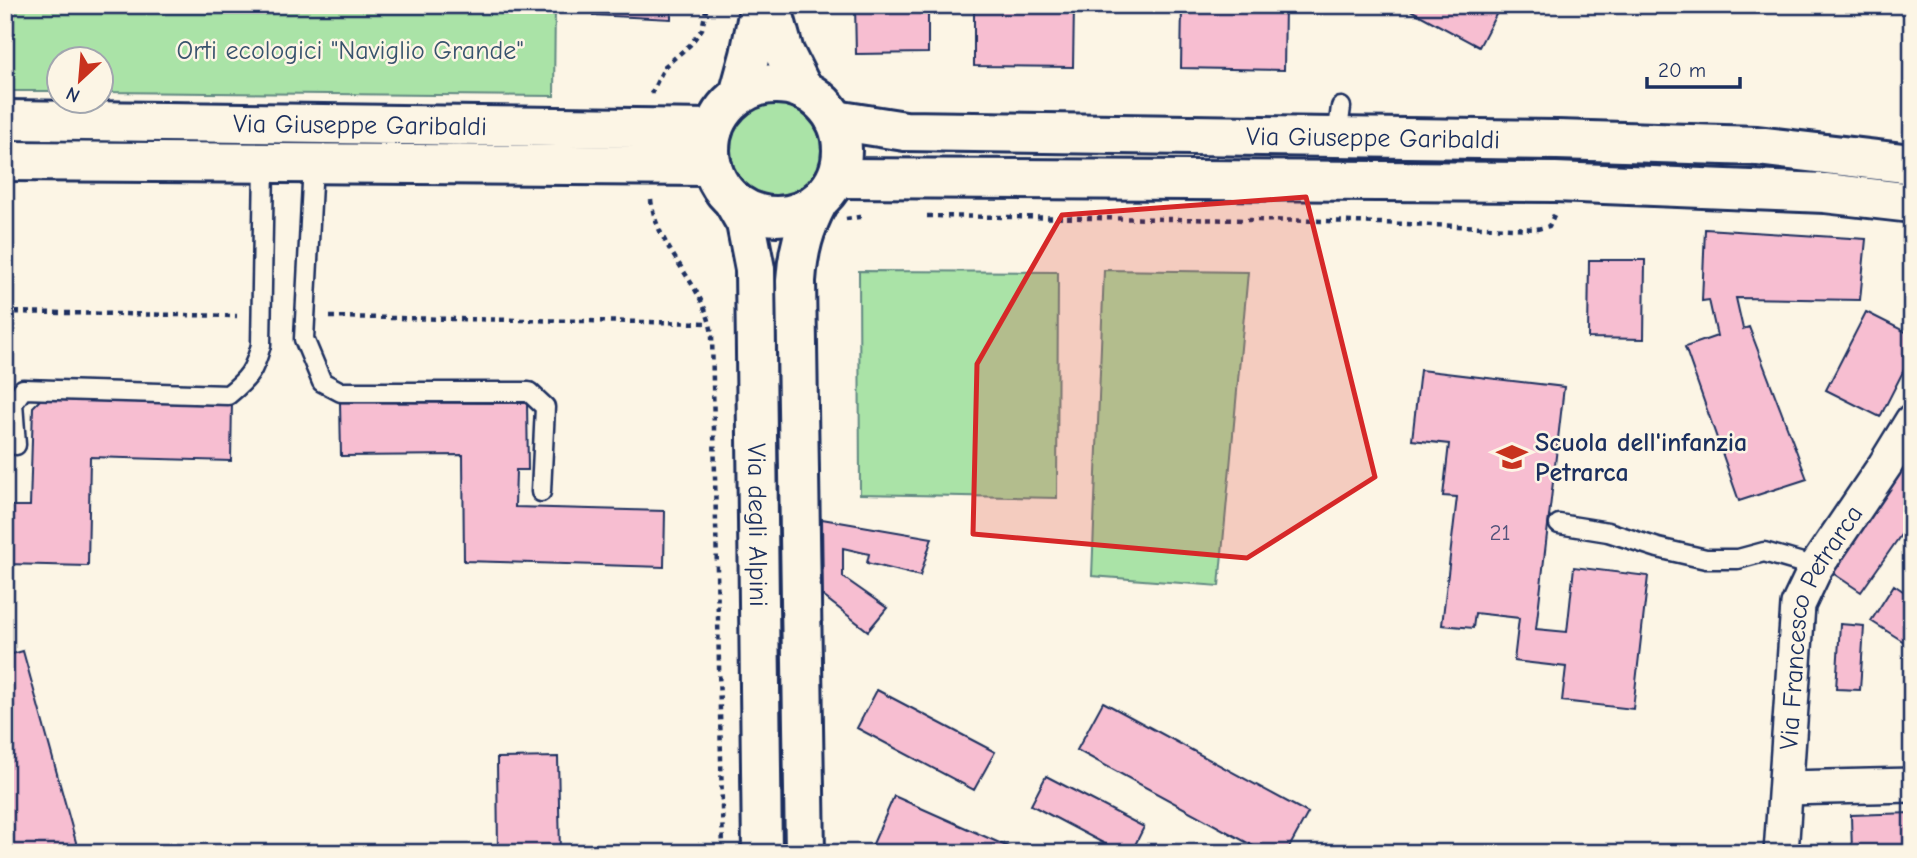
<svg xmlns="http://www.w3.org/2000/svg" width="1917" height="858" viewBox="0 0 1917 858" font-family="'Comic Neue',sans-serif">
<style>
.green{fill:#aae3a7;stroke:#628982;stroke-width:2}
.building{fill:#f7bed1;stroke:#1b2f5e;stroke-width:2}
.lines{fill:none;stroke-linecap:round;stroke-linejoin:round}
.service-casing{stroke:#1b2f5e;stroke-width:23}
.minor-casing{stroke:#1b2f5e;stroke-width:38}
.tertiary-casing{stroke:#1b2f5e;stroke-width:44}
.path{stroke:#1b2f5e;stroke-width:4.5;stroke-dasharray:5 5;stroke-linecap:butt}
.service{stroke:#fcf5e5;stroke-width:18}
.minor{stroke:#fcf5e5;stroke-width:33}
.tertiary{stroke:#fcf5e5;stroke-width:38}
.marked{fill:#d62828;fill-opacity:0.2;stroke:#d62828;stroke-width:5;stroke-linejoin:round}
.labels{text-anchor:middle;stroke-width:5;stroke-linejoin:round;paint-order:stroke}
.number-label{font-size:23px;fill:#52537b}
.park-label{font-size:26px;fill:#38536d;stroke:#fcf5e5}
.street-label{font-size:26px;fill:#1b2f5e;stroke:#fcf5e5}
.poi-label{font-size:26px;font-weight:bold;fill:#1b2f5e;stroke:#fcf5e5;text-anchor:start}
</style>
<rect width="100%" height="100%" fill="#fcf5e5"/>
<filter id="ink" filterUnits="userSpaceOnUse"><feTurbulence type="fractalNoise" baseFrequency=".0143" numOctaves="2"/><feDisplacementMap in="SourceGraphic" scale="14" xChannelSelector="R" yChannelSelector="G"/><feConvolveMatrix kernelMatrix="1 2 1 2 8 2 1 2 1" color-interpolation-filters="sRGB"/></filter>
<g filter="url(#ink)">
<!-- green -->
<path class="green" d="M 5,5 L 555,5 L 554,96 L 102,92 L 102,60 L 60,60 L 59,91 L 5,91 Z
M726 152a48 48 0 1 1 96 0a48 48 0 1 1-96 0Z
M 1104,270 L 1248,272 L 1219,586 L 1092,576 Z
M 859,271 L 1058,272 L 1057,498 L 860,494 Z"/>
<!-- building -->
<path class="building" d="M 593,5 L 671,5 L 671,19 L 593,15 Z
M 855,5 L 928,5 L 928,53 L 856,54 Z
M 974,5 L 1074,5 L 1073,67 L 974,66 Z
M 1182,5 L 1285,5 L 1284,70 L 1181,68 Z
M 1401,5 L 1501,5 L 1479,47 Z
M 1705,229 L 1866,239 L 1860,300 L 1736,298 L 1743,329 L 1749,327 L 1807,479 L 1739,501 L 1685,347 L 1717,336 L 1709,300 L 1702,301 Z
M 1589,260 L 1645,260 L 1644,339 L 1588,338 Z
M 1866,312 L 1912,335 L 1912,354 L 1880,417 L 1826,390 Z
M 1420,370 L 1564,387 L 1536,629 L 1567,632 L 1574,567 L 1648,576 L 1633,709 L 1562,701 L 1566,667 L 1514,661 L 1519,618 L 1475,613 L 1473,628 L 1442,625 L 1457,497 L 1443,496 L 1449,444 L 1412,440 Z
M 43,397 L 232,401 L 231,461 L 90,457 L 88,566 L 5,564 L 5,506 L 30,506 L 33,407 Z
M 340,402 L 527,403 L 528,470 L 516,470 L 515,507 L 665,511 L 664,567 L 464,561 L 463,455 L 341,456 Z
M 1912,454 L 1912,519 L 1861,592 L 1831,572 Z
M 822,519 L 932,538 L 920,576 L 867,563 L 869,554 L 843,548 L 843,577 L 887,608 L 868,631 L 823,596 Z
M 1894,585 L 1912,597 L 1912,647 L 1871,621 Z
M 1840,624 L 1864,626 L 1860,690 L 1836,689 Z
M 23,651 L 79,853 L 11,853 L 5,832 L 5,656 Z
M 877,690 L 995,752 L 974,790 L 857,728 Z
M 1103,702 L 1308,813 L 1286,853 L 1266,853 L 1077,750 Z
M 558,757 L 560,853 L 498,853 L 497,758 Z
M 1046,776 L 1144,827 L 1131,853 L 1122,853 L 1031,805 Z
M 894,796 L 1022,853 L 869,853 Z
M 1912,813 L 1912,853 L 1852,853 L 1851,815 Z"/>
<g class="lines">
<!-- service casing -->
<g class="service-casing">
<path id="service" d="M 1337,137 L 1341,107
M 313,164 L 304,339 L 322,382 L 341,392 L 529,392 L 545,407 L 541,492
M 16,445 L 13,403 L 23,389 L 228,395 C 249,378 254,371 261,345 L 264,164
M 1559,524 L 1608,532 L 1658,548 L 1706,559 L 1738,559 L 1764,552 L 1816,567"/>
</g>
<!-- minor casing -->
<g class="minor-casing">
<g id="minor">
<path d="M 1786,788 L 1912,785"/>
<path id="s1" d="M 1781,853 L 1798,605 L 1816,567 L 1885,465 L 1912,421"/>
</g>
</g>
<!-- tertiary casing -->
<g class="tertiary-casing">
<g id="tertiary">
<path d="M 771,5 L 784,52 L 803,90"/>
<circle cx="776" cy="150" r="66"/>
<path d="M 739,95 L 750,55 L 760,5"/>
<path id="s2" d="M 5,120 L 713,129"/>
<path id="s3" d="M 835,120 L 905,131 L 1557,140 L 1757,146 L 1912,164"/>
<path d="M 5,161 L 712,166"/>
<path d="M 837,178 L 1555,182 L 1825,193 L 1912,203"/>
<path id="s4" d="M 734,202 L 746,223 L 755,269 L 762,853"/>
<path d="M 805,853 L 796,281 C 798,251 804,228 818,202"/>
</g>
</g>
<!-- path -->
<path class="path" d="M 651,94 L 665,66 L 690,45 L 702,29 L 707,5
M 651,200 C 657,251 706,285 712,335 L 723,853
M 927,216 L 1327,221 L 1537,229 L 1549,226 L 1554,215
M 846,219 L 865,216
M 5,312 L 237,316
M 330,317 L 710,323"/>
<!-- service -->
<use href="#service" class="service"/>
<!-- minor -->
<use href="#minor" class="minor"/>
<!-- tertiary -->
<use href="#tertiary" class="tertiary"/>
</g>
</g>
<!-- marked area -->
<path class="marked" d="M 1306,197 L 1375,477 L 1247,558 L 973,534 L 977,364 L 1062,215 Z"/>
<!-- icons -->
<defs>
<g id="school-bare" transform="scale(2.415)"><path d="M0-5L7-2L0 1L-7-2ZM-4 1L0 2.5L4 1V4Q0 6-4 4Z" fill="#c8321e" stroke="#fcf5e5" stroke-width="2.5" paint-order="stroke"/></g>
</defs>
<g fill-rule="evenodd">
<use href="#school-bare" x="1512" y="457"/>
</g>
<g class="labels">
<!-- number labels -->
<g class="number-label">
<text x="1500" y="540">21</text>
</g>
<!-- park labels -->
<g class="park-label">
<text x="350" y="59">Orti ecologici "Naviglio Grande"</text>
</g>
<!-- street labels -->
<g class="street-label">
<text dy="9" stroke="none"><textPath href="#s2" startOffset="355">Via Giuseppe Garibaldi</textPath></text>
<text dy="9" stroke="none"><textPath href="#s3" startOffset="539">Via Giuseppe Garibaldi</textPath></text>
<text dy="9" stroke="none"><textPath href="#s4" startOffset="327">Via degli Alpini</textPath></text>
<text dy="9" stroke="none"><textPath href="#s1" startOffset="233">Via Francesco Petrarca</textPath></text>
</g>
<!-- poi labels -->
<g class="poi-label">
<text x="1535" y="451">Scuola dell'infanzia<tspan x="1535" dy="30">Petrarca</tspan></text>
</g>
</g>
<!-- margin -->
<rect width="1917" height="858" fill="none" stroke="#fcf5e5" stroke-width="28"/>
<rect x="14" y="14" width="1889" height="830" fill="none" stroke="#1b2f5e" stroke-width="2.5" filter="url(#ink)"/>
<!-- north arrow -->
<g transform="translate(80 80) rotate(206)"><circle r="33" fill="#fcf5e5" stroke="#a2a6af" stroke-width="2"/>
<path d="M0-5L12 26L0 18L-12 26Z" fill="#c8321e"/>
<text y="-10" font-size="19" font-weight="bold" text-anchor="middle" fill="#1b2f5e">N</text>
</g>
<!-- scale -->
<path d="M1647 77v10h93v-10" fill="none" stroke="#1b2f5e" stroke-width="3.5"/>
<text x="1658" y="77" font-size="21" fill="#1b2f5e" stroke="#fcf5e5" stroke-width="5" paint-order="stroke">20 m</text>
</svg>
